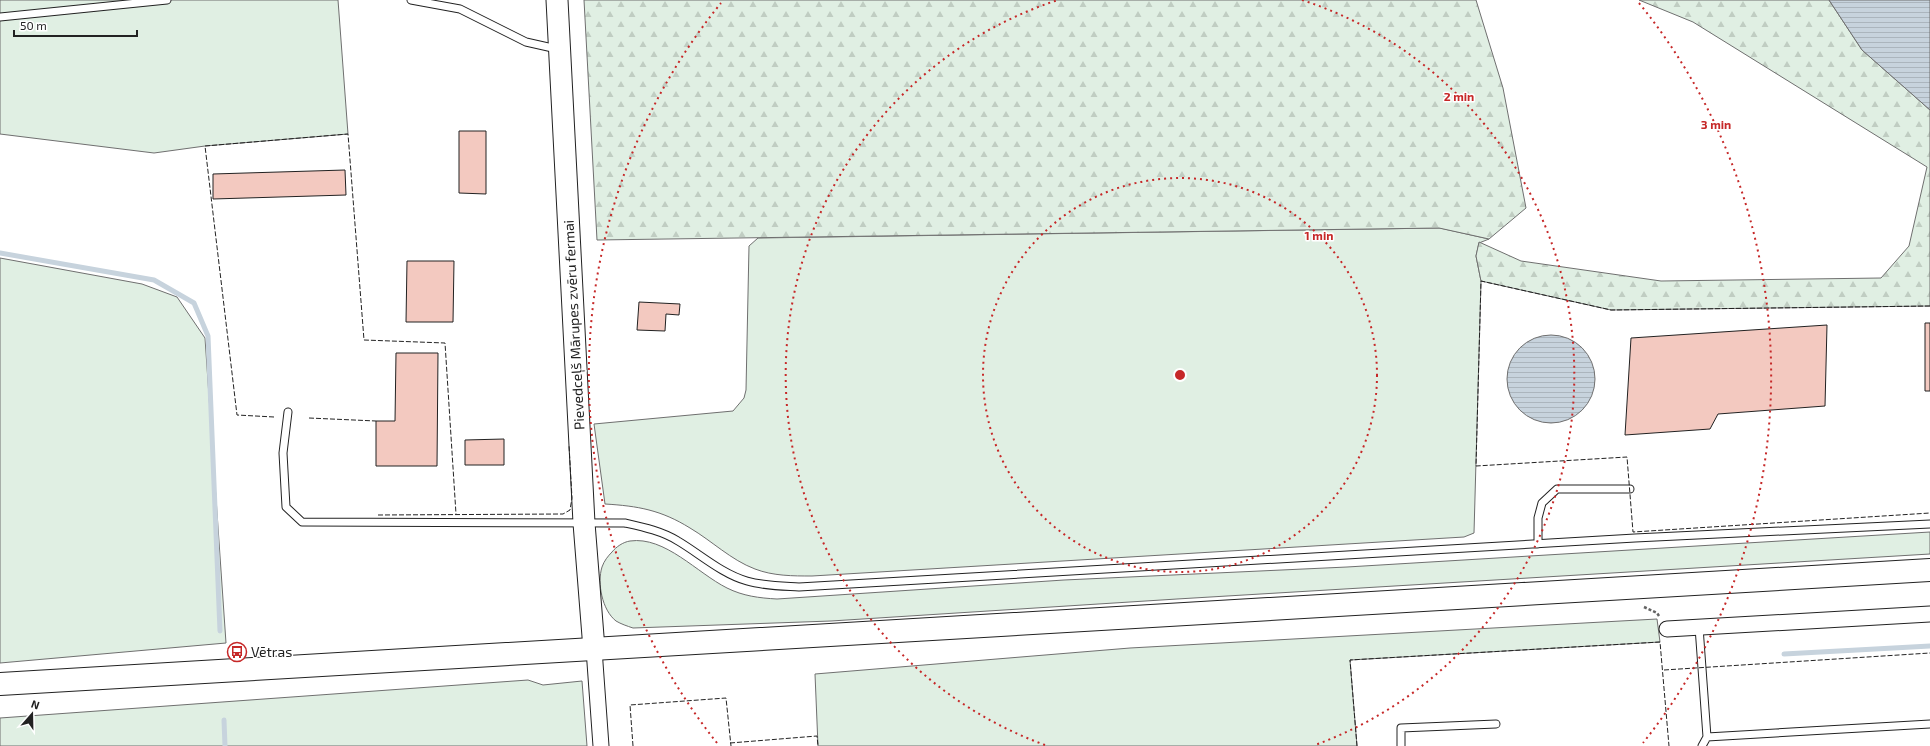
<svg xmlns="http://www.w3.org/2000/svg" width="1930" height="746" viewBox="0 0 1930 746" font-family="'Exo 2',sans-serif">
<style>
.green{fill:#e0efe3;stroke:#6f6f6f}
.forest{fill:url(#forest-firs);stroke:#6f6f6f}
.water{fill:url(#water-rules);stroke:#6f6f6f}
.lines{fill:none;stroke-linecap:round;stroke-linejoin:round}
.stream{stroke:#c7d3dd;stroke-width:5}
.building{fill:#f3c9c0;stroke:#222}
.lane-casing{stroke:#222;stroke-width:9}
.street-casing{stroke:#222;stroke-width:17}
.secondary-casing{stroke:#222;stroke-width:23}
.primary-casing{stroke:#222;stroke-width:24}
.path{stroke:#646464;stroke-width:2.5;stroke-dasharray:3 2;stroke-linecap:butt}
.lane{stroke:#fff;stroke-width:7}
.street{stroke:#fff;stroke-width:15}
.secondary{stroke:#fff;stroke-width:21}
.primary{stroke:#fff;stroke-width:22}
.fence{stroke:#222;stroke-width:1;stroke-dasharray:5 2;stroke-linecap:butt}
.ring{fill:none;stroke:#c62828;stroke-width:2;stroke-dasharray:2 4}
.labels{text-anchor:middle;stroke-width:3;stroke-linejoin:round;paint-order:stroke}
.street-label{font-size:14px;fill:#222;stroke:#fff}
.poi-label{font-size:14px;fill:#222;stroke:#fff;text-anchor:start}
.centre{fill:#c62828;stroke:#fff;stroke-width:2}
.ring-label{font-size:12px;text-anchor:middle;font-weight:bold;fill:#c62828;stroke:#fff;stroke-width:3;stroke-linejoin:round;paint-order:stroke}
</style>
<defs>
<pattern id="forest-firs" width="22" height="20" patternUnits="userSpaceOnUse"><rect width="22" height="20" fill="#e0efe3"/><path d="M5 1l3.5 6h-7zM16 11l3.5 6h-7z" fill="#c0cdc2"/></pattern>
<pattern id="water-rules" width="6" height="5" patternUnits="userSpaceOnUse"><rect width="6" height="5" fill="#c7d3dd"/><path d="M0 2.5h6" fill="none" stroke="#abb5bd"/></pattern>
</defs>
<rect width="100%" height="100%" fill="#fff"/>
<!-- green -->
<path class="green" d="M 0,0 L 338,0 L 348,134 L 205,146 L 154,153 L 0,134 Z
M 1440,228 L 1489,239 L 1479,243 L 1476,256 L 1481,281 L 1474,533 L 1464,537 L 812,576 C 793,576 773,576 755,569 C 731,560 712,541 690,528 C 661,510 638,506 605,504 L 594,424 L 733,411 L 744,398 L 746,390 L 749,246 L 758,238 Z
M 0,258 L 142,284 L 177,297 L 205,338 L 226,643 L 0,663 Z
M 1930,532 L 1930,554 L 1177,599 L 831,621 L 633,628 C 627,626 621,624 616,621 C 602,610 597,583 602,567 C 604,561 608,556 612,552 C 616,547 623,542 630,541 C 665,536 697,573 727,588 C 743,596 759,598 777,599 L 1064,580 L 1347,567 Z
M 1657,619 L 1660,642 L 1350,660 L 1357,746 L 818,746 L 815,674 L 1130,648 Z
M 528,680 L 543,685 L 582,681 L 587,746 L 0,746 L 0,718 Z"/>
<!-- forest -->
<path class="forest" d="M 584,0 L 1476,0 L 1503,88 L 1526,208 L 1489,239 L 1439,228 L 597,240 Z
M 1639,0 L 1829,0 L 1862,50 L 1930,110 L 1930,306 L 1611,310 L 1481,281 L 1476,256 L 1479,242 L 1521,261 L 1661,281 L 1881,278 L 1909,246 L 1927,167 L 1693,22 Z"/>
<!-- water -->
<path class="water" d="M 1829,0 L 1930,0 L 1930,110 L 1862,50 Z
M1507 379a44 44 0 1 1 88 0a44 44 0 1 1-88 0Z"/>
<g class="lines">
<!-- stream -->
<path class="stream" d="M 0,253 L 154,280 L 194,303 L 208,336 L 220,631
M 1784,654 L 1930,646
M 224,720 L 225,746"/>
</g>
<!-- building -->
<path class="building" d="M 459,131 L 486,131 L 486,194 L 459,193 Z
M 345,170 L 346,195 L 213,199 L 213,174 Z
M 407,261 L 454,261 L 453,322 L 406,322 Z
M 639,302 L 680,304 L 679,315 L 666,314 L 665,331 L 637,330 Z
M 1925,323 L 1930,323 L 1930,391 L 1925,391 Z
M 1827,325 L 1825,406 L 1718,414 L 1710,429 L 1625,435 L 1631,338 Z
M 396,353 L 438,353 L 437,466 L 376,466 L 376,421 L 395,421 Z
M 504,439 L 504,465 L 465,465 L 465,440 Z"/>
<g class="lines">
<!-- lane casing -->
<g class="lane-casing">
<path id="lane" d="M 411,0 L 460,9 L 526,42 L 557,49
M 0,17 L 167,0
M 288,412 L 283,453 L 286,507 L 302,522 L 625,523 C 643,527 662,531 678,541 C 700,554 722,574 747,581 C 764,586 781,586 799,587 L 1635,538 L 1930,524
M 1538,544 L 1538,518 L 1542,503 L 1557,489 L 1630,489
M 1699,627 L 1707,737 L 1930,724
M 1401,746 L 1401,728 L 1496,724
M 1702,746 L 1707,737"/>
</g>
<!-- street casing -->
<g class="street-casing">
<path id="street" d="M 1667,629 L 1930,614
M 594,649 L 601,746"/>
</g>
<!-- secondary casing -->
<g class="secondary-casing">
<path id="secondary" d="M 557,0 L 584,523 L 594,649"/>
</g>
<!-- primary casing -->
<g class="primary-casing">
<path id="primary" d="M 0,684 L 1930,570"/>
</g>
<!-- path -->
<path class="path" d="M 1644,607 L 1657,613 L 1659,616"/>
<!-- lane -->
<use href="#lane" class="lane"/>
<!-- street -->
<use href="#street" class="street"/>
<!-- secondary -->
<use href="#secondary" class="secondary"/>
<!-- primary -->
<use href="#primary" class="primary"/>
<!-- fence -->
<path class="fence" d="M 1930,306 L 1611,310 L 1481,281 L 1476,466 L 1627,457 L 1633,532 L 1930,513
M 274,417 L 237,415 L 205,146 L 348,134 L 364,340 L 445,343 L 456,514
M 309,418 L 376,421
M 378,515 L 563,514 L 570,510 L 572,498 L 569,445
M 1664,670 L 1930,653
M 730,743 L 817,736 L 818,746
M 633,746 L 630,705 L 726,698 L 731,746
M 1357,746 L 1350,660 L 1660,642 L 1669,746"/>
</g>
<!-- distance rings -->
<g class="ring">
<circle cx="1180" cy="375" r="197"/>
<path d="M1045 745A394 394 0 0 1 1058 0M1302 0A394 394 0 0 1 1315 745"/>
<path d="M717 743A591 591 0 0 1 721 3M1639 3A591 591 0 0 1 1643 743"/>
</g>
<!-- icons -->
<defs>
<g id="bus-ring" transform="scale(1)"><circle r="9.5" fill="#fff" stroke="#c62828" stroke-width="1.5"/><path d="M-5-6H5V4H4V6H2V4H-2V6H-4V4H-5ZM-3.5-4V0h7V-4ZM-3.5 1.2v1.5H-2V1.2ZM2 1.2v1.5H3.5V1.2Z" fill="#c62828"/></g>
</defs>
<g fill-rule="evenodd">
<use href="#bus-ring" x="237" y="652"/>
</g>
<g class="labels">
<!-- street labels -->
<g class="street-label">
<text transform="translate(574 325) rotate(-93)" y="5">Pievedceļš Mārupes zvēru fermai</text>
</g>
<!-- poi labels -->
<g class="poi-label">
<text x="251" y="657">Vētras</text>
</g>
</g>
<circle cx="1180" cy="375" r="6" class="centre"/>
<g class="ring-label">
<text x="1459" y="101">2 min</text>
<text x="1716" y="129">3 min</text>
<text x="1319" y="240">1 min</text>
</g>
<!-- north arrow -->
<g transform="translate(32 714) rotate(20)" stroke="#ffffff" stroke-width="3" paint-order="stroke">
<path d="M0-3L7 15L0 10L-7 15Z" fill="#222222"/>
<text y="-6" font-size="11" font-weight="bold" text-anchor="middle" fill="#222222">N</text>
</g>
<!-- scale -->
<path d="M14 30v6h123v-6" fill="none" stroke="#222222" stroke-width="2"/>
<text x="20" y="30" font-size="12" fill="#222222" stroke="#ffffff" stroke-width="3" paint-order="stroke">50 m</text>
</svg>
